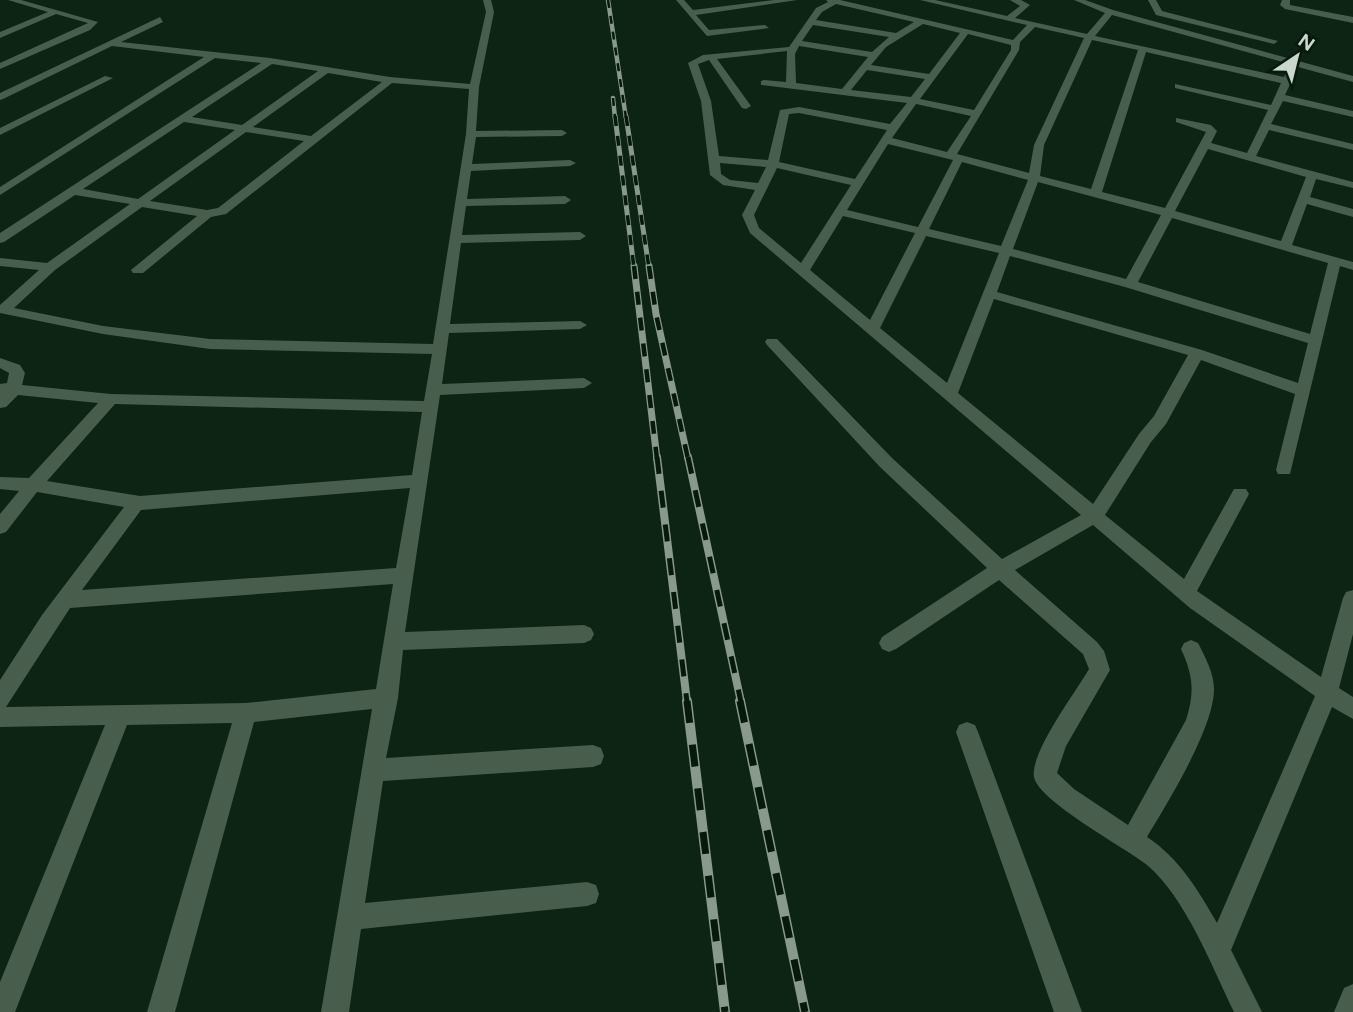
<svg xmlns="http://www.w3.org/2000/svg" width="1353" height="1012" viewBox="0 0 1353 1012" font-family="Figtree,sans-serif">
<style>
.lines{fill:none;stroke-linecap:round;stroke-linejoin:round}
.minor{fill:#485d4c;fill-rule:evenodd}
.rail-far4-casing{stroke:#89998c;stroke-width:4.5}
.rail-far3-casing{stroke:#89998c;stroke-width:5}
.rail-far2-casing{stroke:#89998c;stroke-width:7}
.rail-far1-casing{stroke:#89998c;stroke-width:8}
.rail-casing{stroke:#89998c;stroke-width:10}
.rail-far4{stroke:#051a0b;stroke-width:2.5;stroke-dasharray:8;stroke-linecap:butt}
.rail-far3{stroke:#051a0b;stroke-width:3.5;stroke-dasharray:10;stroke-linecap:butt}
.rail-far2{stroke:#051a0b;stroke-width:4.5;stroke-dasharray:13;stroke-linecap:butt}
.rail-far1{stroke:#051a0b;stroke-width:5;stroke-dasharray:17;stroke-linecap:butt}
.rail{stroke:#051a0b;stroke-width:7;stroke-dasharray:22;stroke-linecap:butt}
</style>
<rect width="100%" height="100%" fill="#0d2314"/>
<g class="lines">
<!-- minor -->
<path class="minor" d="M 8,0 L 21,0 L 98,22 L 90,30 L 0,69 L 0,63 L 88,23 L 56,14 L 0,38 L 0,32 L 48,12 Z
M 483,0 L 491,0 L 494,12 L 479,87 L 476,131 L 562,130 L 567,133 L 562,136 L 476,137 L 472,164 L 570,160 L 576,163 L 570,166 L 471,171 L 467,199 L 565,196 L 571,200 L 565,204 L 466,206 L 462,235 L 580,232 L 586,236 L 580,240 L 461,243 L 450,324 L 580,321 L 587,325 L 580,329 L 449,333 L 442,384 L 584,378 L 592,383 L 584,388 L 440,395 L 405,632 L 584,625 L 591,628 L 594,634 L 591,640 L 584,643 L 403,650 L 398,698 L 386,758 L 593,745 L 601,748 L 604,756 L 601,764 L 593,767 L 383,781 L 365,903 L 587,882 L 596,885 L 599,894 L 596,903 L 587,906 L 361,929 L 349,1012 L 321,1012 L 372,709 L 254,722 L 175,1012 L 147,1012 L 232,723 L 127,725 L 15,1012 L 0,1012 L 0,982 L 105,725 L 0,727 L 0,680 L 42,615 L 124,507 L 37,492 L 6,532 L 0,534 L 0,514 L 19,491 L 0,489 L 0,477 L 29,478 L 98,403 L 18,395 L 6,407 L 0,408 L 0,384 L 7,383 L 9,373 L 0,368 L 0,358 L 20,365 L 25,373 L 22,385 L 111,394 L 424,401 L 432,354 L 210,349 L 103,334 L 0,313 L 0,305 L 39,270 L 0,266 L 0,258 L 47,263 L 130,204 L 75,195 L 4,242 L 0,243 L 0,233 L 261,63 L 215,58 L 0,195 L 0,187 L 204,57 L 112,46 L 3,99 L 0,100 L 0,93 L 160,17 L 163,22 L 121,42 L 270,58 L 390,77 L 470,84 L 486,12 ZM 272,64 L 318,71 L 242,125 L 192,117 ZM 328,73 L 382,82 L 311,136 L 253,127 ZM 392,83 L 469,89 L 466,134 L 433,344 L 210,339 L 103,326 L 14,308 L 55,270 L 142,207 L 197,216 L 131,270 L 133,273 L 143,273 L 211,217 L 226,214 ZM 184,122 L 235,130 L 138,199 L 83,189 ZM 246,132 L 304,141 L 218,208 L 207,210 L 150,201 ZM 115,404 L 422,412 L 412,475 L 140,496 L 47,481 ZM 410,488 L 396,568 L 82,590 L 141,510 ZM 393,584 L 376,689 L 246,703 L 6,707 L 70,608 Z
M 676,0 L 684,0 L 693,10 L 774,0 L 797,0 L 696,15 L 709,30 L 765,25 L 769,28 L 707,36 Z
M 826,0 L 840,0 L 1013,40 L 1027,25 L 920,0 L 935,0 L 1007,16 L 1020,6 L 1010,0 L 1021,0 L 1030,5 L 1015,18 L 1087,34 L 1105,13 L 1074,0 L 1085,0 L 1113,10 L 1353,76 L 1353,82 L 1298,67 L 1285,95 L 1353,111 L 1353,117 L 1283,101 L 1271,124 L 1353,144 L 1353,150 L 1269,130 L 1256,156 L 1353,182 L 1353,188 L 1316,179 L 1310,197 L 1353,209 L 1353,217 L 1307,204 L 1292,245 L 1353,262 L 1353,270 L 1340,266 L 1290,474 L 1278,474 L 1276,470 L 1295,394 L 1201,360 L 1166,424 L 1151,442 L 1105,515 L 1184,579 L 1234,489 L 1246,489 L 1249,494 L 1197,591 L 1321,677 L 1343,598 L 1346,592 L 1353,590 L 1353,634 L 1339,688 L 1353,697 L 1353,719 L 1332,707 L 1231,950 L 1262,1012 L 1234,1012 C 1212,967 1186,898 1147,865 C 1126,848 1038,801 1034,777 C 1030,752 1076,692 1089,669 L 1083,654 L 999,580 L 896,649 L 889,652 L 882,649 L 879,643 L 882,637 L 987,568 L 880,467 L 767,345 L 765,342 L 767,339 L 777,339 L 892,458 L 1002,559 L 1081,515 L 750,233 L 742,215 L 755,190 L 723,185 L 710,175 L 701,101 L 688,63 L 703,55 L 789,47 L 816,8 L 828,2 ZM 836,4 L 914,22 L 896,33 L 816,20 L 822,12 ZM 1112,15 L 1290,64 L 1284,77 L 1095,36 ZM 923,24 L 960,33 L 929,74 L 871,65 L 886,47 ZM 813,25 L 889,37 L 872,52 L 802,41 ZM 1035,27 L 1084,38 L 1034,145 L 1029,173 L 957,154 L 1019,50 L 1020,42 ZM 968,34 L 1011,45 L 1011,50 L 974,110 L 920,99 ZM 1092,40 L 1138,50 L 1091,189 L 1040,176 L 1044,145 ZM 799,46 L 868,57 L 842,89 L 796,83 L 795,54 ZM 787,51 L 786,82 L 764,80 L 761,81 L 761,85 L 907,103 L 890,124 L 799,107 L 780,110 L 768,160 L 719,156 L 711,101 L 698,64 L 709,60 L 742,108 L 746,109 L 751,106 L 717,59 ZM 1146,52 L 1281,83 L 1271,105 L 1175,84 L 1175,88 L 1268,110 L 1247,153 L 1211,143 L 1217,131 L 1211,125 L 1176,118 L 1176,122 L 1206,132 L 1165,208 L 1102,192 ZM 867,70 L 925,79 L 911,97 L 851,90 ZM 916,104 L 971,116 L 947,152 L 892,138 ZM 799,113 L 887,130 L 855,179 L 779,162 L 789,114 ZM 888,144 L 953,160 L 918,227 L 847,210 ZM 1208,149 L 1306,177 L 1281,241 L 1175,211 ZM 962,162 L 1028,180 L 1001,246 L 929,229 ZM 720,163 L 766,167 L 758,183 L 730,180 L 721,174 ZM 777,168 L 851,185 L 801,263 L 759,228 L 754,215 ZM 1038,182 L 1161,215 L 1126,279 L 1013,249 ZM 843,216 L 915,233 L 870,320 L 810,270 ZM 1172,218 L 1328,263 L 1310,334 L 1138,282 ZM 926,236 L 999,253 L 947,383 L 880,328 ZM 1010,256 L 1125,287 L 1308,343 L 1298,383 L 1202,350 L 997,292 ZM 994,299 L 1188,355 L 1154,416 L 1139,434 L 1093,504 L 958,393 ZM 1093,525 L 1190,608 L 1315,696 L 1217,923 C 1198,890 1179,858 1147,837 C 1168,802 1214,728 1214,689 C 1214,673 1205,657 1198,643 L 1191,640 L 1184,643 L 1181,649 C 1193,675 1195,692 1186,720 L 1128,825 L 1074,789 L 1057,773 L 1066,746 L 1110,670 L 1104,651 L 1097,642 L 1015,570 Z
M 1148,0 L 1156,0 L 1162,11 L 1278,41 L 1274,44 L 1156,15 Z
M 1282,0 L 1290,0 L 1290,5 L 1353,17 L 1353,23 L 1285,9 L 1280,5 Z
M 105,76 L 113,78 L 0,135 L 0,128 Z
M 967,722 L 975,725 L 978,732 L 1082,1012 L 1054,1012 L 956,732 L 959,725 Z
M 1353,984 L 1353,1012 L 1334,1012 L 1344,988 Z"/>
<!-- rail-far4 casing -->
<g class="rail-far4-casing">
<path id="rail-far4" d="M 608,0 L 626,118
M 613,98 L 615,118"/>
</g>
<!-- rail-far3 casing -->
<g class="rail-far3-casing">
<path id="rail-far3" d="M 615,116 L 634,268
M 626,116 L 649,268"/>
</g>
<!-- rail-far2 casing -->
<g class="rail-far2-casing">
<path id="rail-far2" d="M 634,266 L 657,459
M 649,266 L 656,314 L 688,459"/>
</g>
<!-- rail-far1 casing -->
<g class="rail-far1-casing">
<path id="rail-far1" d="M 657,457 L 687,702
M 688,457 L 741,702"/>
</g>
<!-- rail casing -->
<g class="rail-casing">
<path id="rail" d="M 687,701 L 725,1012
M 740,701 L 805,1012"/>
</g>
<!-- rail-far4 -->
<use href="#rail-far4" class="rail-far4"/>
<!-- rail-far3 -->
<use href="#rail-far3" class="rail-far3"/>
<!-- rail-far2 -->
<use href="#rail-far2" class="rail-far2"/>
<!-- rail-far1 -->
<use href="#rail-far1" class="rail-far1"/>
<!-- rail -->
<use href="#rail" class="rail"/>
</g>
<!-- north arrow -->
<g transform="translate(1297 56) rotate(35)" stroke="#051a0b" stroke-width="5" paint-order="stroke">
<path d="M0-5L12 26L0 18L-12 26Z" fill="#cad7cc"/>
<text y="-10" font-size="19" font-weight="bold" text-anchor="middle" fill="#cad7cc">N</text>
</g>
</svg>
